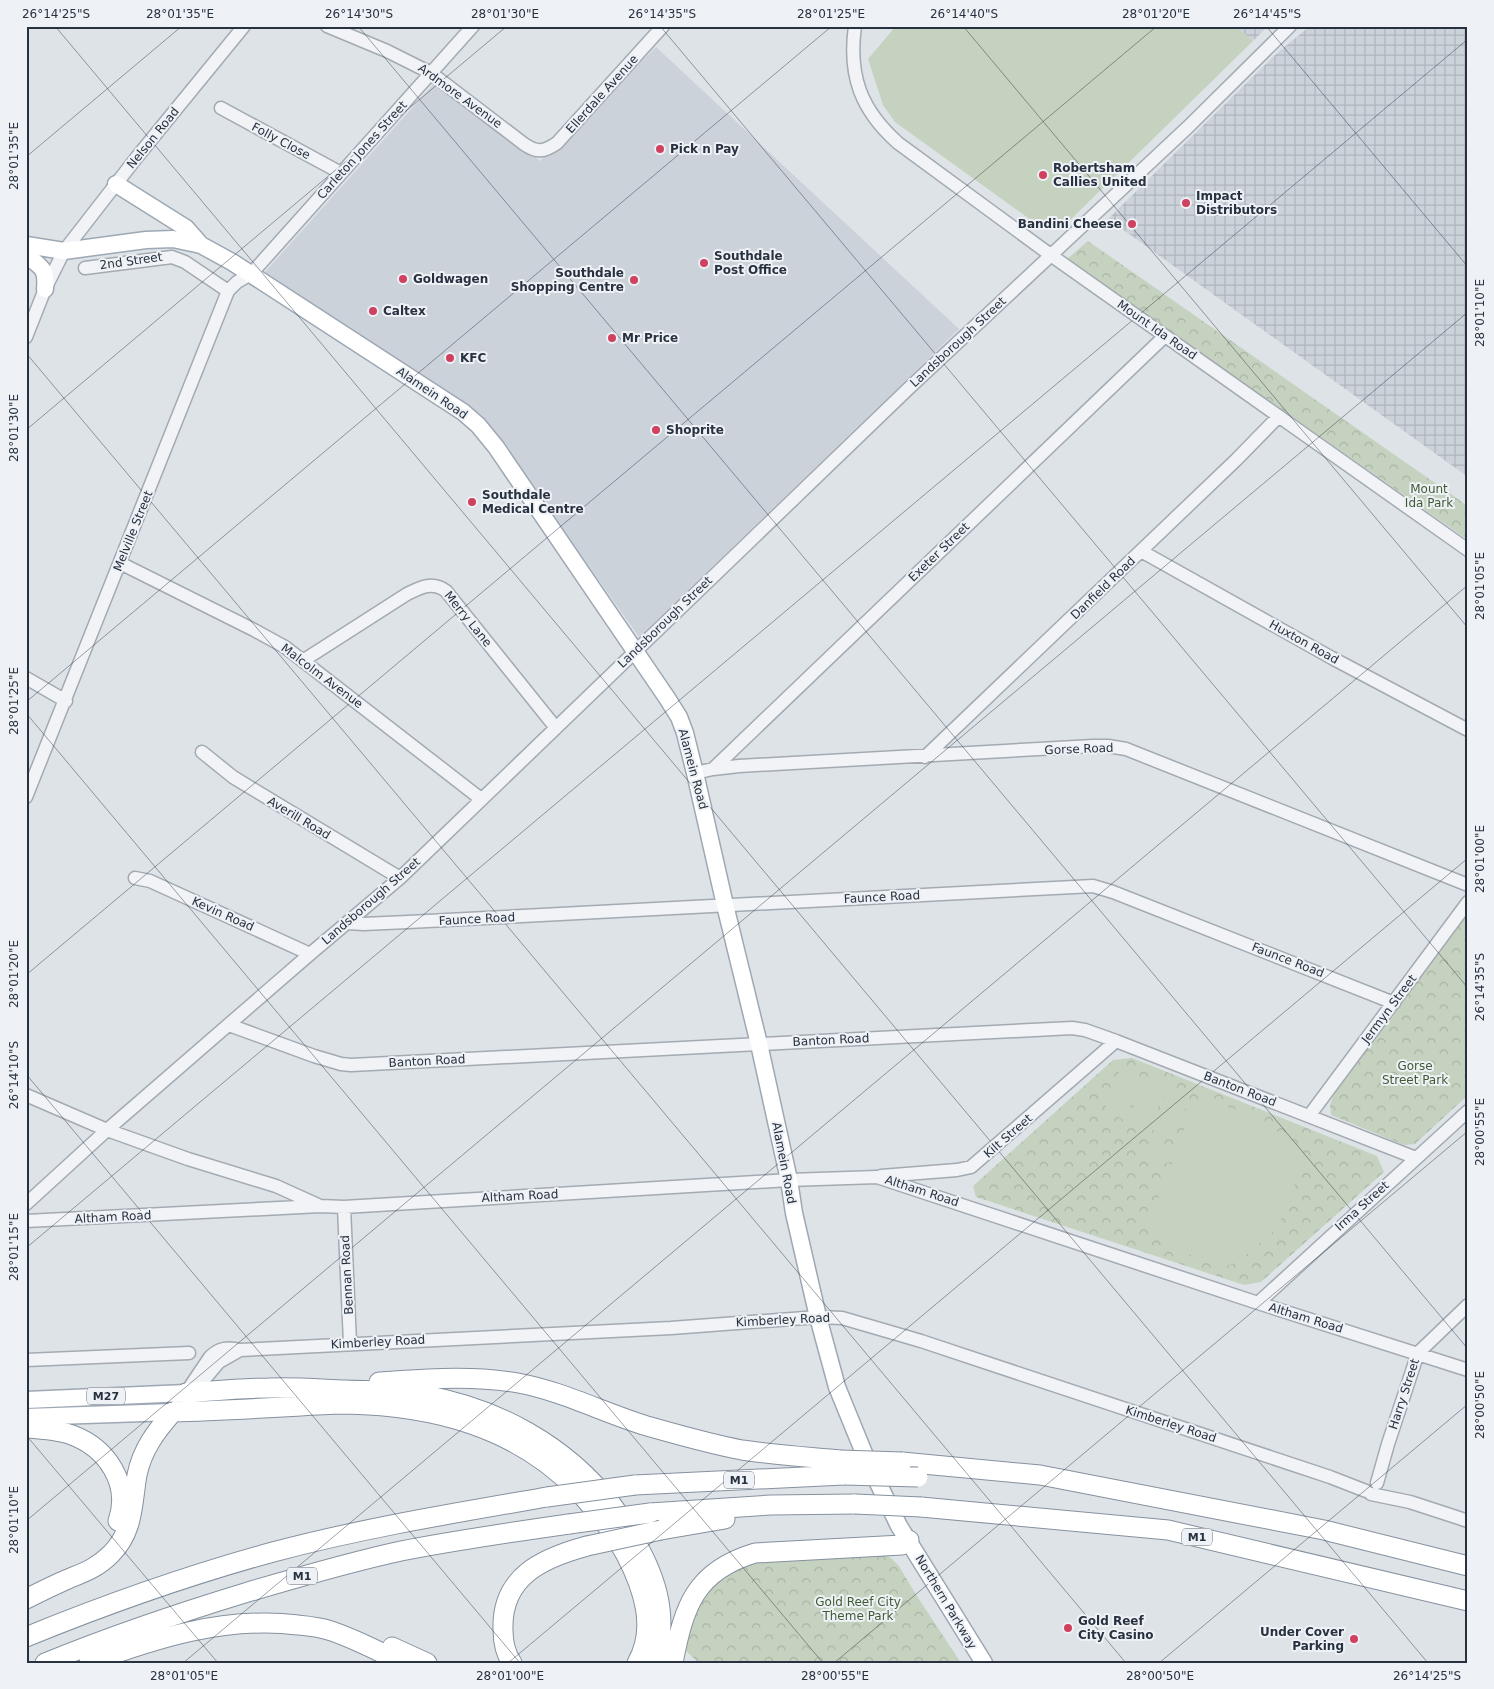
<svg xmlns="http://www.w3.org/2000/svg" width="1494" height="1689" viewBox="0 0 1494 1689" font-family="'DejaVu Sans',sans-serif">
<style>
.built{fill:#ccd2da}
.industrial{fill:url(#industrial-grid)}
.park{fill:url(#park-crowns)}
.garden{fill:#c5d2bf}
.lines{fill:none;stroke-linecap:round;stroke-linejoin:round}
.minor-casing{stroke:#a3aab2;stroke-width:15}
.major-casing{stroke:#9da8b4;stroke-width:19}
.highway-casing{stroke:#85919f;stroke-width:21}
.minor{stroke:#f1f3f6;stroke-width:12}
.major{stroke:#fff;stroke-width:16}
.highway{stroke:#fff;stroke-width:19}
.highway-bridge-casing{stroke:#85919f;stroke-width:21;stroke-linecap:butt}
.highway-bridge{stroke:#fff;stroke-width:19}
.ticks{fill:none;stroke:#27313f;stroke-width:1;stroke-opacity:0.45}
.poi-dot{fill:#d0405f;stroke:#eef2f6;stroke-width:2}
.labels{text-anchor:middle;stroke-width:4;stroke-linejoin:round;paint-order:stroke}
.shield{fill:#eef2f6;stroke:#636b76;stroke-width:1}
.shield-label{font-size:11px;font-weight:bold;fill:#27313f}
.street-label{font-size:12px;fill:#27313f;stroke:#eef2f6}
.poi-label{font-size:12px;font-weight:bold;fill:#27313f;stroke:#eef2f6;text-anchor:start}
.park-label{font-size:12px;fill:#3e5b34;stroke:#eef2f6}
.neatline{fill:none;stroke:#27313f;stroke-width:2}
.ticks-label{font-size:12px;text-anchor:middle;fill:#27313f}
</style>
<defs>
<pattern id="industrial-grid" width="8" height="8" patternUnits="userSpaceOnUse" patternTransform="scale(1.25)"><rect width="8" height="8" fill="#ccd2da"/><path d="M0 4h8M4 0v8" fill="none" stroke="#afb5bc"/></pattern>
<pattern id="park-crowns" width="20" height="18" patternUnits="userSpaceOnUse" patternTransform="scale(1.25)"><rect width="20" height="18" fill="#c5d2bf"/><path d="M2 6a3 3 0 1 1 6 0M12 15a3 3 0 1 1 6 0" fill="none" stroke="#a9b5a5"/></pattern>
</defs>
<rect width="100%" height="100%" fill="#dee3e8"/>
<!-- built -->
<path class="built" d="M 656,47 L 959,329 L 639,637 L 482,415 L 264,273 L 440,77 L 540,161 Z"/>
<!-- industrial -->
<path class="industrial" d="M 1235,26 L 1268,26 L 1253,41 Z
M 1310,26 L 1468,26 L 1468,477 L 1108,219 L 1275,55 Z"/>
<!-- park -->
<path class="park" d="M 1088,241 L 1468,506 L 1468,540 L 1067,259 Z
M 1468,914 L 1468,1095 L 1415,1144 L 1404,1145 L 1331,1115 L 1330,1105 L 1334,1094 Z
M 1132,1058 L 1377,1156 L 1384,1172 L 1261,1282 L 1244,1285 L 976,1197 L 973,1186 L 1113,1060 Z
M 884,1554 L 891,1558 L 899,1566 L 915,1593 L 961,1663 L 699,1663 L 686,1651 C 689,1608 712,1576 753,1563 C 768,1558 791,1560 807,1559 C 832,1557 858,1556 884,1554 Z"/>
<!-- garden -->
<path class="garden" d="M 896,26 L 1235,26 L 1253,41 L 1061,229 L 1042,228 L 895,122 L 883,105 L 868,59 Z
M 1120,1069 L 1142,1078 L 1125,1120 L 1104,1111 Z
M 1145,1078 L 1166,1086 L 1149,1129 L 1128,1120 Z
M 1169,1087 L 1190,1096 L 1173,1138 L 1152,1130 Z
M 1195,1102 L 1231,1108 L 1244,1113 L 1294,1141 L 1306,1156 L 1278,1227 L 1239,1261 L 1226,1266 L 1209,1264 L 1167,1243 L 1149,1229 L 1152,1215 Z
M 1158,1142 L 1175,1151 L 1168,1164 L 1151,1155 Z"/>
<g class="lines">
<!-- minor casing -->
<g class="minor-casing">
<path id="minor" d="M 327,26 L 387,51 L 431,73 L 524,144 C 537,153 544,152 557,143 L 663,26
M 855,26 C 848,76 861,110 898,143 L 1052,256 L 1468,550
M 221,108 L 341,173
M 85,268 L 172,257 L 185,262 L 228,291
M 26,337 L 45,289 L 64,251 L 137,157 L 244,26
M 1141,551 L 1332,658 L 1468,730
M 120,563 L 254,630 L 285,647 L 481,799
M 304,660 L 407,594 C 421,587 433,581 446,591 L 556,728
M 26,678 L 66,701
M 202,752 L 233,777 L 400,878
M 925,757 L 1236,460 L 1278,417
M 713,769 L 1165,336
M 695,773 L 713,769 L 739,766 L 1093,746 L 1108,746 L 1126,749 L 1468,885
M 26,797 L 228,291 L 237,282 L 251,274 L 473,26
M 135,878 L 150,881 L 310,954
M 348,923 L 363,924 L 408,922 L 1093,886 L 1113,892 L 1394,1003
M 229,1025 L 314,1056 L 341,1064 L 351,1065 L 1072,1028 L 1085,1030 L 1116,1041 L 1416,1158
M 26,1095 L 107,1130 L 188,1159 L 276,1186 L 318,1205
M 1309,1116 L 1468,902
M 881,1176 L 957,1170 L 971,1167 L 1116,1041
M 26,1204 L 107,1130 L 310,954 L 400,878 L 909,388 L 1188,127 L 1290,26
M 344,1207 L 350,1343
M 26,1221 L 320,1206 L 344,1207 L 789,1180 L 877,1177 L 1258,1303 L 1468,1370
M 1258,1303 L 1468,1111
M 26,1360 L 189,1353
M 193,1393 L 219,1362 L 240,1350
M 173,1412 L 210,1357 C 219,1348 228,1347 240,1350 L 671,1328 L 818,1317 L 842,1318 L 921,1341 L 1330,1477 L 1366,1491
M 1377,1483 L 1388,1444 L 1418,1353 L 1468,1305
M 1371,1494 L 1410,1502 L 1468,1521"/>
</g>
<!-- major casing -->
<g class="major-casing">
<path id="major" d="M 116,184 L 186,228 L 201,245
M 26,245 L 64,251 L 146,240 L 173,239 L 201,245 L 232,262 L 463,412 L 478,425 L 496,447 L 667,698 L 679,717 L 685,733 L 695,773 L 725,905 L 759,1044 L 789,1180 L 794,1213 L 818,1317 L 837,1387 L 866,1458 L 899,1526 L 984,1663
M 26,255 C 42,268 47,268 45,289
M 26,1400 L 186,1393
M 26,1417 L 173,1412"/>
</g>
<!-- highway casing -->
<g class="highway-casing">
<path id="highway" d="M 379,1382 C 426,1379 471,1375 518,1383 C 562,1391 604,1413 647,1426 C 679,1435 710,1444 742,1450 C 775,1455 808,1457 840,1460
M 186,1393 C 214,1391 242,1388 269,1388 C 294,1387 320,1389 345,1390 C 371,1391 399,1390 424,1395 C 497,1408 566,1445 612,1505 C 618,1513 623,1522 629,1531 C 655,1572 670,1614 655,1663
M 26,1428 C 41,1429 58,1430 72,1435 C 107,1448 131,1484 118,1521
M 902,1462 L 1040,1475 L 1324,1530 L 1468,1566
M 635,1485 L 844,1475
M 921,1507 L 1168,1530 L 1468,1601
M 650,1513 L 771,1505 L 855,1504
M 661,1530 L 725,1519
M 26,1599 C 40,1592 54,1585 68,1579 C 85,1572 97,1568 111,1554 C 134,1531 132,1504 137,1475 C 142,1450 156,1431 173,1412 C 209,1411 246,1409 283,1407 C 304,1406 326,1404 347,1404 C 434,1406 516,1427 578,1491 C 596,1511 613,1531 626,1555 C 643,1588 657,1628 637,1663
M 26,1637 C 107,1604 189,1575 273,1552 C 363,1528 455,1513 547,1497
M 392,1647 L 427,1663
M 45,1663 C 111,1636 179,1613 248,1592 C 299,1577 350,1562 401,1551 C 457,1540 513,1532 569,1524
M 89,1663 C 156,1638 226,1616 298,1625 C 308,1626 319,1627 328,1630 C 354,1638 378,1651 402,1663
M 512,1663 C 505,1653 503,1641 503,1630 C 501,1576 543,1558 587,1546
M 673,1663 C 684,1606 695,1571 755,1553 L 902,1545 L 909,1540"/>
</g>
<!-- minor -->
<use href="#minor" class="minor"/>
<!-- major -->
<use href="#major" class="major"/>
<!-- highway -->
<use href="#highway" class="highway"/>
<!-- highway-bridge casing -->
<g class="highway-bridge-casing">
<path id="highway-bridge" d="M 840,1460 L 902,1462
M 844,1475 L 918,1477
M 547,1497 L 635,1485
M 855,1504 L 921,1507
M 569,1524 L 650,1513
M 587,1546 L 661,1530"/>
</g>
<!-- highway-bridge -->
<use href="#highway-bridge" class="highway-bridge"/>
</g>
<!-- ticks -->
<path class="ticks" d="M 55,26 L 1428,1663M 358,26 L 1468,1349M 660,26 L 1468,988M 963,26 L 1468,628M 1266,26 L 1468,267M 26,157 L 182,26M 26,353 L 1126,1663M 26,430 L 507,26M 26,702 L 832,26M 26,713 L 823,1663M 26,975 L 1157,26M 26,1074 L 520,1663M 26,1248 L 1468,39M 26,1435 L 218,1663M 26,1521 L 1468,312M 183,1663 L 1468,585M 508,1663 L 1468,858M 834,1663 L 1468,1131M 1159,1663 L 1468,1404"/>
<!-- markers -->
<g class="poi-dot">
<circle cx="660" cy="149" r="5"/>
<circle cx="1043" cy="175" r="5"/>
<circle cx="1186" cy="203" r="5"/>
<circle cx="1132" cy="224" r="5"/>
<circle cx="704" cy="263" r="5"/>
<circle cx="403" cy="279" r="5"/>
<circle cx="634" cy="280" r="5"/>
<circle cx="373" cy="311" r="5"/>
<circle cx="612" cy="338" r="5"/>
<circle cx="450" cy="358" r="5"/>
<circle cx="656" cy="430" r="5"/>
<circle cx="472" cy="502" r="5"/>
<circle cx="1068" cy="1628" r="5"/>
<circle cx="1354" cy="1639" r="5"/>
</g>
<g class="labels">
<!-- shield labels -->
<g class="shield">
<rect x="87" y="1387.5" width="38" height="17" rx="4"/>
<rect x="724" y="1471.5" width="30" height="17" rx="4"/>
<rect x="1182" y="1528.5" width="30" height="17" rx="4"/>
<rect x="287" y="1567.5" width="30" height="17" rx="4"/>
</g>
<g class="shield-label">
<text x="106" y="1400">M27</text>
<text x="739" y="1484">M1</text>
<text x="1197" y="1541">M1</text>
<text x="302" y="1580">M1</text>
</g>
<!-- street labels -->
<g class="street-label">
<text transform="translate(602 94) rotate(-48)" y="4">Ellerdale Avenue</text>
<text transform="translate(460 96) rotate(36)" y="4">Ardmore Avenue</text>
<text transform="translate(153 138) rotate(-51)" y="4">Nelson Road</text>
<text transform="translate(281 141) rotate(28)" y="4">Folly Close</text>
<text transform="translate(362 150) rotate(-48)" y="4">Carleton Jones Street</text>
<text transform="translate(131 261) rotate(-8)" y="4">2nd Street</text>
<text transform="translate(1157 330) rotate(35)" y="4">Mount Ida Road</text>
<text transform="translate(958 342) rotate(-43)" y="4">Landsborough Street</text>
<text transform="translate(432 393) rotate(34)" y="4">Alamein Road</text>
<text transform="translate(133 531) rotate(-68)" y="4">Melville Street</text>
<text transform="translate(939 552) rotate(-44)" y="4">Exeter Street</text>
<text transform="translate(1103 588) rotate(-44)" y="4">Danfield Road</text>
<text transform="translate(468 619) rotate(51)" y="4">Merry Lane</text>
<text transform="translate(665 622) rotate(-44)" y="4">Landsborough Street</text>
<text transform="translate(1304 642) rotate(29)" y="4">Huxton Road</text>
<text transform="translate(322 676) rotate(37)" y="4">Malcolm Avenue</text>
<text transform="translate(1079 749) rotate(-2)" y="4">Gorse Road</text>
<text transform="translate(693 769) rotate(75)" y="4">Alamein Road</text>
<text transform="translate(299 818) rotate(31)" y="4">Averill Road</text>
<text transform="translate(882 897) rotate(-3)" y="4">Faunce Road</text>
<text transform="translate(371 901) rotate(-41)" y="4">Landsborough Street</text>
<text transform="translate(223 914) rotate(24)" y="4">Kevin Road</text>
<text transform="translate(477 919) rotate(-3)" y="4">Faunce Road</text>
<text transform="translate(1288 960) rotate(21)" y="4">Faunce Road</text>
<text transform="translate(1389 1009) rotate(-53)" y="4">Jermyn Street</text>
<text transform="translate(831 1040) rotate(-3)" y="4">Banton Road</text>
<text transform="translate(427 1061) rotate(-3)" y="4">Banton Road</text>
<text transform="translate(1240 1089) rotate(21)" y="4">Banton Road</text>
<text transform="translate(1008 1136) rotate(-41)" y="4">Kilt Street</text>
<text transform="translate(784 1163) rotate(79)" y="4">Alamein Road</text>
<text transform="translate(922 1191) rotate(18)" y="4">Altham Road</text>
<text transform="translate(520 1196) rotate(-3)" y="4">Altham Road</text>
<text transform="translate(1362 1206) rotate(-42)" y="4">Irma Street</text>
<text transform="translate(113 1217) rotate(-3)" y="4">Altham Road</text>
<text transform="translate(347 1275) rotate(-93)" y="4">Bennan Road</text>
<text transform="translate(1306 1318) rotate(17)" y="4">Altham Road</text>
<text transform="translate(783 1320) rotate(-3)" y="4">Kimberley Road</text>
<text transform="translate(378 1342) rotate(-3)" y="4">Kimberley Road</text>
<text transform="translate(1404 1394) rotate(-72)" y="4">Harry Street</text>
<text transform="translate(1171 1424) rotate(18)" y="4">Kimberley Road</text>
<text transform="translate(946 1602) rotate(59)" y="4">Northern Parkway</text>
</g>
<!-- poi labels -->
<g class="poi-label">
<text x="670" y="153">Pick n Pay</text>
<text x="1053" y="172">Robertsham<tspan x="1053" dy="14">Callies United</tspan></text>
<text x="1196" y="200">Impact<tspan x="1196" dy="14">Distributors</tspan></text>
<text x="1122" y="228" text-anchor="end">Bandini Cheese</text>
<text x="714" y="260">Southdale<tspan x="714" dy="14">Post Office</tspan></text>
<text x="624" y="277" text-anchor="end">Southdale<tspan x="624" dy="14">Shopping Centre</tspan></text>
<text x="413" y="283">Goldwagen</text>
<text x="383" y="315">Caltex</text>
<text x="622" y="342">Mr Price</text>
<text x="460" y="362">KFC</text>
<text x="666" y="434">Shoprite</text>
<text x="482" y="499">Southdale<tspan x="482" dy="14">Medical Centre</tspan></text>
<text x="1078" y="1625">Gold Reef<tspan x="1078" dy="14">City Casino</tspan></text>
<text x="1344" y="1636" text-anchor="end">Under Cover<tspan x="1344" dy="14">Parking</tspan></text>
</g>
<!-- park labels -->
<g class="park-label">
<text x="1429" y="493">Mount<tspan x="1429" dy="14">Ida Park</tspan></text>
<text x="1415" y="1070">Gorse<tspan x="1415" dy="14">Street Park</tspan></text>
<text x="858" y="1606">Gold Reef City<tspan x="858" dy="14">Theme Park</tspan></text>
</g>
</g>
<!-- border -->
<rect width="1494" height="1689" fill="none" stroke="#eef2f6" stroke-width="55"/>
<rect x="28" y="28" width="1438" height="1634" class="neatline"/>
<g class="ticks-label">
<text x="56" y="18">26°14'25"S</text>
<text x="180" y="18">28°01'35"E</text>
<text x="359" y="18">26°14'30"S</text>
<text x="505" y="18">28°01'30"E</text>
<text x="662" y="18">26°14'35"S</text>
<text x="831" y="18">28°01'25"E</text>
<text x="964" y="18">26°14'40"S</text>
<text x="1156" y="18">28°01'20"E</text>
<text x="1267" y="18">26°14'45"S</text>
<text transform="translate(14 156) rotate(-90)" y="4">28°01'35"E</text>
<text transform="translate(1480 313) rotate(-90)" y="4">28°01'10"E</text>
<text transform="translate(14 428) rotate(-90)" y="4">28°01'30"E</text>
<text transform="translate(1480 586) rotate(-90)" y="4">28°01'05"E</text>
<text transform="translate(14 701) rotate(-90)" y="4">28°01'25"E</text>
<text transform="translate(1480 859) rotate(-90)" y="4">28°01'00"E</text>
<text transform="translate(14 974) rotate(-90)" y="4">28°01'20"E</text>
<text transform="translate(1480 987) rotate(-90)" y="4">26°14'35"S</text>
<text transform="translate(14 1075) rotate(-90)" y="4">26°14'10"S</text>
<text transform="translate(1480 1132) rotate(-90)" y="4">28°00'55"E</text>
<text transform="translate(14 1247) rotate(-90)" y="4">28°01'15"E</text>
<text transform="translate(1480 1405) rotate(-90)" y="4">28°00'50"E</text>
<text transform="translate(14 1520) rotate(-90)" y="4">28°01'10"E</text>
<text x="184" y="1680">28°01'05"E</text>
<text x="510" y="1680">28°01'00"E</text>
<text x="835" y="1680">28°00'55"E</text>
<text x="1160" y="1680">28°00'50"E</text>
<text x="1427" y="1680">26°14'25"S</text>
</g>
</svg>
